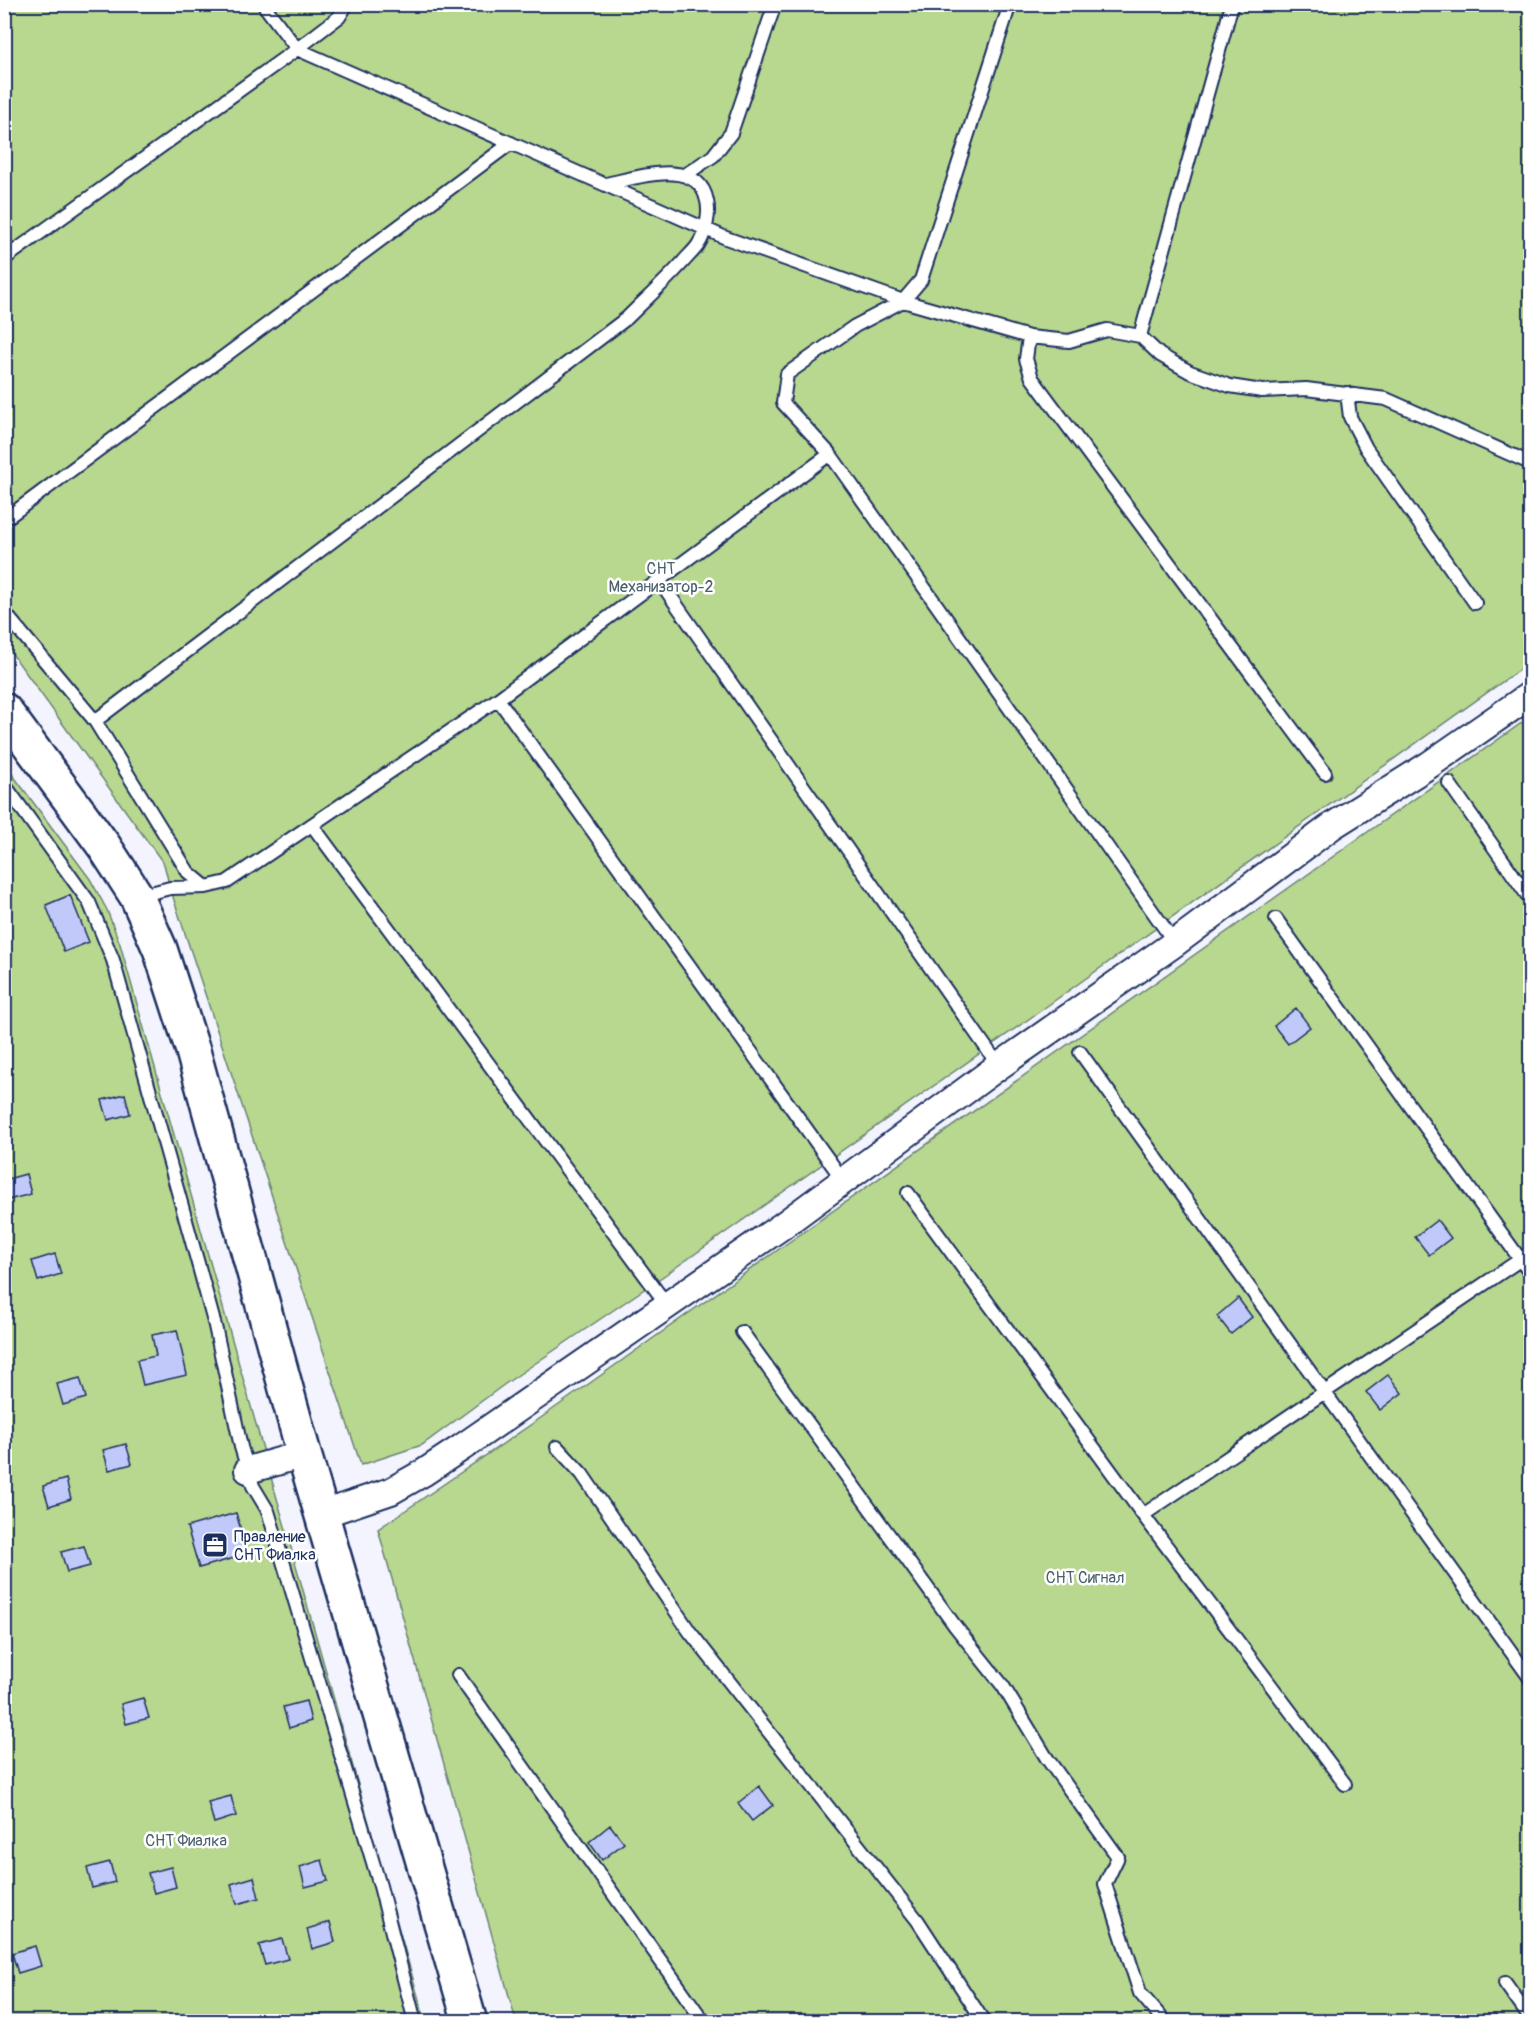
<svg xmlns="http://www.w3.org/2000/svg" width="1535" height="2026" viewBox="0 0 1535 2026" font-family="Pangolin,sans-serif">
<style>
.green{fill:#b8d78f;stroke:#6a8376;stroke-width:1.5}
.building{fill:#c1c9fa;stroke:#1b2f5e;stroke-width:1.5}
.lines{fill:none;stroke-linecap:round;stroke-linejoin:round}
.lane-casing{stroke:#1b2f5e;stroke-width:16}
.street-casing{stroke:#1b2f5e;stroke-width:30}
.secondary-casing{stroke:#1b2f5e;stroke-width:38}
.lane{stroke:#fff;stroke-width:12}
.street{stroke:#fff;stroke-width:26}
.secondary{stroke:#fff;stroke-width:33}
.labels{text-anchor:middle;stroke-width:5;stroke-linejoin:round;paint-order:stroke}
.park-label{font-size:16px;fill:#4a616d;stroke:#fff}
.poi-label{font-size:16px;fill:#1b2f5e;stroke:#fff;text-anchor:start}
</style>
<rect width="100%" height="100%" fill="#f3f4fe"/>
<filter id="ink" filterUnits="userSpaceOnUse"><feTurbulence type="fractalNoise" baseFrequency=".0167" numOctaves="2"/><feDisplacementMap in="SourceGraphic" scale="12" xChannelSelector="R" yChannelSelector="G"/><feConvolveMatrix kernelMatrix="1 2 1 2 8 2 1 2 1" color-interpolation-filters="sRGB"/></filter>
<g filter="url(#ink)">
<!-- green -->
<path class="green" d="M 4,5 L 1530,5 L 1530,662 L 1026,1021 L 665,1275 L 505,1384 L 422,1445 L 361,1465 L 170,888 L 164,864 L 5,644 Z
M 1530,717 L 1530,2021 L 516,2021 L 378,1529 L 542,1417 Z
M 4,763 L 90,879 L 107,910 L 120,944 L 425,2021 L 5,2021 Z"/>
<!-- building -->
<path class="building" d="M 70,895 L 89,942 L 64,952 L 46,905 Z
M 1296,1008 L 1310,1027 L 1288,1044 L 1274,1026 Z
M 125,1094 L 130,1114 L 108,1120 L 102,1100 Z
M 26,1174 L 31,1194 L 8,1200 L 4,1180 Z
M 1437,1220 L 1451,1238 L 1429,1255 L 1415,1237 Z
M 55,1254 L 61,1274 L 38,1281 L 32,1261 Z
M 1238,1298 L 1252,1317 L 1231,1334 L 1217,1316 Z
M 177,1330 L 187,1375 L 143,1385 L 137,1360 L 156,1356 L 152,1335 Z
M 1388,1375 L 1402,1393 L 1380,1410 L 1366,1392 Z
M 80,1378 L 86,1398 L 63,1405 L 57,1384 Z
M 126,1444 L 132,1464 L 109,1470 L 103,1450 Z
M 66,1479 L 71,1499 L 49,1506 L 43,1486 Z
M 236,1513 L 248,1554 L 199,1568 L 187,1527 Z
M 84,1546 L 90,1566 L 67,1572 L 61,1552 Z
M 143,1698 L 149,1718 L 126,1724 L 121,1704 Z
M 306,1701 L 311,1721 L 289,1728 L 283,1707 Z
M 759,1786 L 773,1805 L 752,1821 L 738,1803 Z
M 231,1796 L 236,1816 L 214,1823 L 208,1802 Z
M 610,1825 L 624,1843 L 602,1860 L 589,1842 Z
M 322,1860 L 328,1881 L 305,1887 L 300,1867 Z
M 110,1862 L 115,1882 L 92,1888 L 87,1868 Z
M 171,1867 L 176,1887 L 154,1893 L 148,1873 Z
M 254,1877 L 259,1898 L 237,1904 L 231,1884 Z
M 330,1922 L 335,1942 L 312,1949 L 307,1929 Z
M 282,1939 L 288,1959 L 265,1965 L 259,1945 Z
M 35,1946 L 41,1966 L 18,1973 L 12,1953 Z"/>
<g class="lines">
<!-- lane casing -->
<g class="lane-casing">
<path id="lane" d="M 263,4 L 297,49 L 726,238 L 903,301 L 1029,337 L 1069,341 L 1107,330 L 1140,336 L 1232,4
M 685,175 L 713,156 L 731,133 L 775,4
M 4,259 L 297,49 L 339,17 L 347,4
M 1140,336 L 1160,355 L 1190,372 L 1230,386 L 1262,391 L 1306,389 L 1386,399 L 1530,463
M 1029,337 L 1026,359 L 1032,378 L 1325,773
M 1347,393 L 1350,417 L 1366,448 L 1475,603
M 830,454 L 1175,943
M 4,520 L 511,143
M 659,580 L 999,1066
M 4,612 L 95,721 L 188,872 L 206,887 L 227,882 L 498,699 L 830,454 L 783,403 L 787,374 L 855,326 L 903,301 L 921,280 L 1010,4
M 498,699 L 843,1180
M 95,721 L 627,318 C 646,299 665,282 683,262 C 687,257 694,251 698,245 C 706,233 710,214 707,201 C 698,156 636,178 606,184
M 1449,783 L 1530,899
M 4,784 L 89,902 L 113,960 L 199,1267 L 215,1326 L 241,1447 L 253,1486 L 268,1511 L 380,1886 L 415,2022
M 312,825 L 667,1305
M 139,896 L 170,888 L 206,887
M 1276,919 L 1530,1273
M 1080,1052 L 1530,1678
M 908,1193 L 1143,1515 L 1345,1784
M 742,1332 L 955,1626 L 1003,1686 L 1046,1757 L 1118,1857 L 1105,1884 L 1140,1993 L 1165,2022
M 557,1447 L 582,1474 L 690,1632 L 918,1921 L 984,2022
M 1143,1515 L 1530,1253
M 458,1675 L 704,2022
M 1505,1983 L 1530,2018"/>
</g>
<!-- street casing -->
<g class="street-casing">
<path id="street" d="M 248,1470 L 304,1454
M 323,1514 L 391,1491 L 423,1473 L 461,1448 L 782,1226 L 999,1066 L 1175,943 L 1332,826 L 1429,765 L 1530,695"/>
</g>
<!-- secondary casing -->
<g class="secondary-casing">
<path id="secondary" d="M 4,710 L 104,846 L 137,897 L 160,949 L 193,1051 L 304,1454 L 470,2022"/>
</g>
<!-- lane -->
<use href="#lane" class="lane"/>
<!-- street -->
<use href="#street" class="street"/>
<!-- secondary -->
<use href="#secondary" class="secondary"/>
</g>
</g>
<!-- icons -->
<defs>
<g id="office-square" transform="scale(1.35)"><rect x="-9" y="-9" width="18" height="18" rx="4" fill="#1b2f5e" stroke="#fff"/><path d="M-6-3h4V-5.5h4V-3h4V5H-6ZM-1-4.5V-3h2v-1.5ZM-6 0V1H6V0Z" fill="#fff"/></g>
</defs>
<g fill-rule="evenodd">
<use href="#office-square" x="215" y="1545"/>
</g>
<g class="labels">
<!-- park labels -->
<g class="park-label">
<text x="661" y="574">СНТ<tspan x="661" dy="18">Механизатор-2</tspan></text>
<text x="1085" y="1583">СНТ Сигнал</text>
<text x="186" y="1846">СНТ Фиалка</text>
</g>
<!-- poi labels -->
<g class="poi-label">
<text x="234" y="1542">Правление<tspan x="234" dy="18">СНТ Фиалка</tspan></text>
</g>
</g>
<!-- margin -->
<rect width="1535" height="2026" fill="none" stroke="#fff" stroke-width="24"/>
<rect x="12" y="12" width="1511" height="2002" fill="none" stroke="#1b2f5e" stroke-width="2" filter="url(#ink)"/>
</svg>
